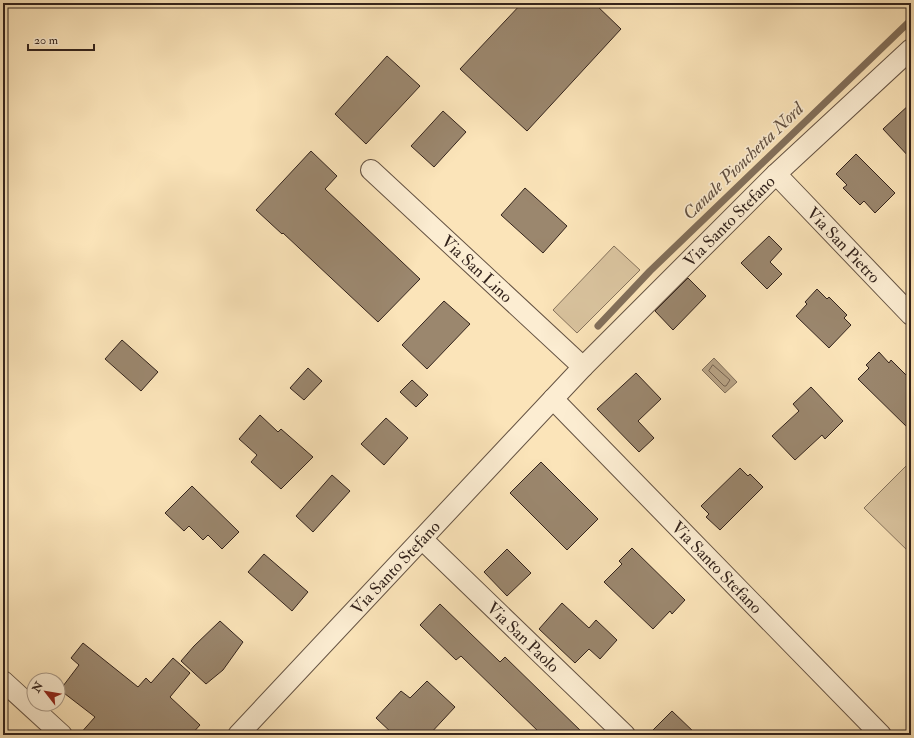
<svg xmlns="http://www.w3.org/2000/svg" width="914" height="738" viewBox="0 0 914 738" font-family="'IM FELL Double Pica',serif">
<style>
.green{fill:#d9c39e;stroke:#86735d}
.water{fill:#b7a284;stroke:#826f5a}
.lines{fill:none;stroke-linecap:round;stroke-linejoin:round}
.shore{stroke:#756250;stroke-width:1}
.stream{stroke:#826f5a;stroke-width:7}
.building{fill:#9b876e;stroke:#33231c}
.minor-casing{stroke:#655343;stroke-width:22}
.minor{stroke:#fcedd2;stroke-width:20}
.labels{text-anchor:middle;stroke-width:3.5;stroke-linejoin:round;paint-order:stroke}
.street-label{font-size:17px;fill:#33231c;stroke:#fcedd2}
.water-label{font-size:18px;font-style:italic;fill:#614f40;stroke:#fcedd2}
</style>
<rect width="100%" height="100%" fill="#fbe4b9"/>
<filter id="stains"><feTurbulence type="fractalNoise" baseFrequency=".005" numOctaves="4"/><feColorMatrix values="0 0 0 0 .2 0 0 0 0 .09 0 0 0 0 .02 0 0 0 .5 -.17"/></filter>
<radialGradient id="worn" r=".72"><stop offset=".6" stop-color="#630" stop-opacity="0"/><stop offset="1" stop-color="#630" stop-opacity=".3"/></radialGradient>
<!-- green -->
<path class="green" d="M 614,246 L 640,270 L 577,333 L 553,310 Z
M 911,461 L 911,554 L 864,508 Z"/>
<!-- water -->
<path class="water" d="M 714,358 L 737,382 L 725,393 L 702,370 Z"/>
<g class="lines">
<!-- shore -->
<path class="shore" d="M 713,365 L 730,380 L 726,386 L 724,386 L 709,371 Z"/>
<!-- stream -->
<path class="stream" d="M 598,326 L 650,271 L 911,20"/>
</g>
<!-- building -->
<path class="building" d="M 522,3 L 594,3 L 621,29 L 527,131 L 460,69 Z
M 387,56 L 420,86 L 366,144 L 335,114 Z
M 911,103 L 911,159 L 883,129 Z
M 443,111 L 466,132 L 434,167 L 411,146 Z
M 311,151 L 337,176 L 325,189 L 420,279 L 378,322 L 283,233 L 282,234 L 256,210 Z
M 856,154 L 895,193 L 875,213 L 864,201 L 860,205 L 843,188 L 847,185 L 836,174 Z
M 525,188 L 567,226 L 543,253 L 501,215 Z
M 769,236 L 782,249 L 770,262 L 782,274 L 767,289 L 741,263 Z
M 688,278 L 706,296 L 673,330 L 655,311 Z
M 817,289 L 827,299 L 829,297 L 847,315 L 844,318 L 851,325 L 829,348 L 796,316 L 807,304 L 805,302 Z
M 444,301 L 470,324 L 427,369 L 402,345 Z
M 122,340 L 158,372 L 141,391 L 105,359 Z
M 879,352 L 889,363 L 891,360 L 911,380 L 911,431 L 858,379 L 869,368 L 866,365 Z
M 308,368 L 322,381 L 304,400 L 290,388 Z
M 636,373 L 661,399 L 638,421 L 654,438 L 639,452 L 597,409 Z
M 412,380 L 428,395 L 416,407 L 400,392 Z
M 811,387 L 843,421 L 825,439 L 822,435 L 795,460 L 772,436 L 799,411 L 793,404 Z
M 260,415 L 278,432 L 281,429 L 313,457 L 281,489 L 251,462 L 257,455 L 239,439 Z
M 386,418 L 408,438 L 384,465 L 361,444 Z
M 541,462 L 598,519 L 567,550 L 510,493 Z
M 740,468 L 748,476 L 750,474 L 763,487 L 720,530 L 706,517 L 709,514 L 701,506 Z
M 332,475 L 350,491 L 313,532 L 296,516 Z
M 192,486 L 239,532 L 222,549 L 208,535 L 203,540 L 189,526 L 184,531 L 165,513 Z
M 632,548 L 685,600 L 672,614 L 670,611 L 653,629 L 604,582 L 622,564 L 619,561 Z
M 507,549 L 531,573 L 507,596 L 484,572 Z
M 264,554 L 308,592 L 292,611 L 248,572 Z
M 562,603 L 589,628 L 596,620 L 617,640 L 600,659 L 589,649 L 575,663 L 539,629 Z
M 440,604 L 500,662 L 505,657 L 585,735 L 542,735 L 461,656 L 456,660 L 420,625 Z
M 220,621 L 243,642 L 223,670 L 206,684 L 181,661 L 194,646 Z
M 83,643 L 138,687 L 146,678 L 151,683 L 173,658 L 190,673 L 170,697 L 200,725 L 191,735 L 79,735 L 95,717 L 60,690 L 79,665 L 71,658 Z
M 427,681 L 455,707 L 429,735 L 394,735 L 376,718 L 401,691 L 410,698 Z
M 672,711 L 697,735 L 648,735 Z"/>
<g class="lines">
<!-- minor casing -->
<g class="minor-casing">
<g id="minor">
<path id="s1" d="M 371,170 L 583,367"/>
<path id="s2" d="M 776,174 L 911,315"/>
<path id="s3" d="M 553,399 L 881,735"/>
<path id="s4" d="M 422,539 L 625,735"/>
<path d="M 3,681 L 62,735"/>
<path id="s5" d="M 238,735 L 583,367 L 776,174 L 911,49"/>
</g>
</g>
<!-- minor -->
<use href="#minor" class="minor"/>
</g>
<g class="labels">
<!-- street labels -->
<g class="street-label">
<text dy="6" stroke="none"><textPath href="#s5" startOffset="711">Via Santo Stefano</textPath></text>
<text dy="6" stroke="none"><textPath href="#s2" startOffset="98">Via San Pietro</textPath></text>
<text dy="6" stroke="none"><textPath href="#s1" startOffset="145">Via San Lino</textPath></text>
<text dy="6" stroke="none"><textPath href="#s5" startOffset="230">Via Santo Stefano</textPath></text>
<text dy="6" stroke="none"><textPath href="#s3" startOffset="235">Via Santo Stefano</textPath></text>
<text dy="6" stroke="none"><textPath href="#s4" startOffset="141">Via San Paolo</textPath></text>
</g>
<!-- water labels -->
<g class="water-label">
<text transform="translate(743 161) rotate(-44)" y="6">Canale Pionchetta Nord</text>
</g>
</g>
<!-- margin -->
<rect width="914" height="738" fill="none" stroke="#fbe4b9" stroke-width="16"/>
<rect x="4" y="4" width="906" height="730" fill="none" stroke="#33231c" stroke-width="2"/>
<rect x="8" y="8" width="898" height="722" fill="none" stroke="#33231c"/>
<!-- north arrow -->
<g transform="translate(46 692) rotate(301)"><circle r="19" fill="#fcedd2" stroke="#ac9c89"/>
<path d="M0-3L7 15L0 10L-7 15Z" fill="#8f2418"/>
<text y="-6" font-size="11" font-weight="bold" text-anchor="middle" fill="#33231c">N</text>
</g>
<!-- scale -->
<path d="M28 44v6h66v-6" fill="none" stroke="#33231c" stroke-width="2"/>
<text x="34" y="44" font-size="12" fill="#33231c" stroke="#fcedd2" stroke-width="3" paint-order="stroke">20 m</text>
<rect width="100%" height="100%" filter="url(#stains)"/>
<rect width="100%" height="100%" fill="url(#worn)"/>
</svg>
